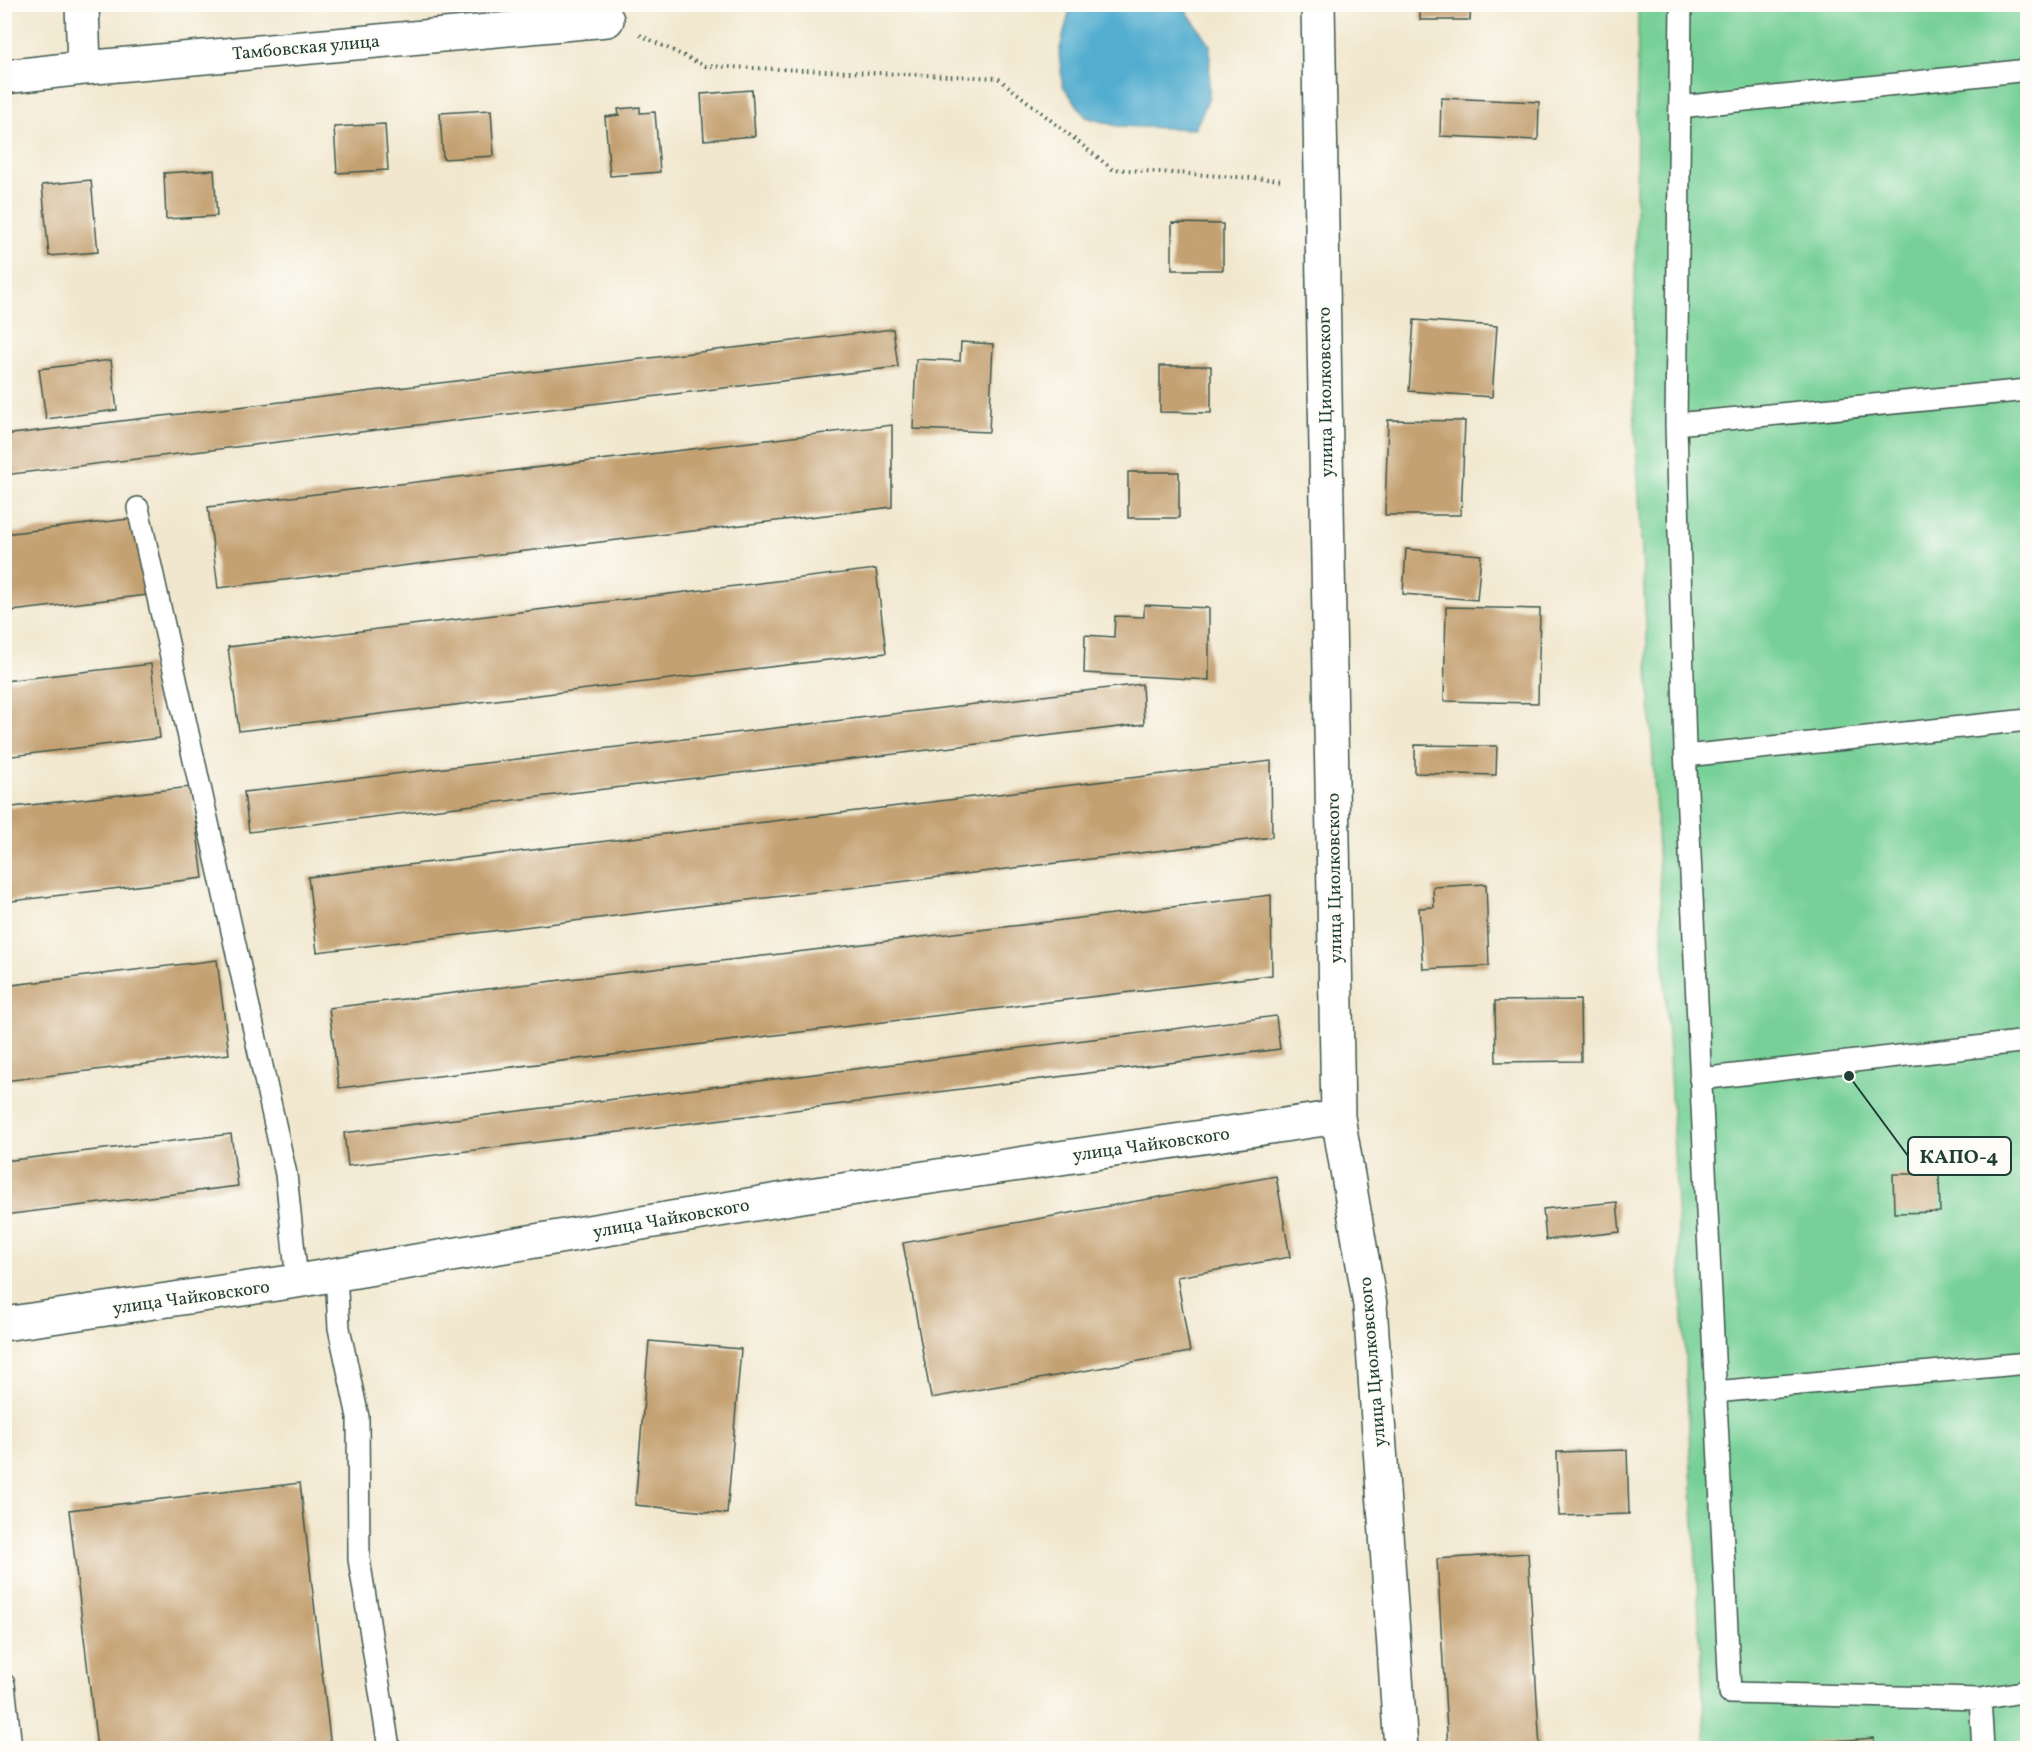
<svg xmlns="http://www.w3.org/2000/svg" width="2032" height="1753" viewBox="0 0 2032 1753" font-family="Vollkorn,serif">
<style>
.green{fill:#77d097;stroke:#4b8666;stroke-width:1.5}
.water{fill:#52adcf;stroke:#387582;stroke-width:1.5}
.building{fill:#c4a172}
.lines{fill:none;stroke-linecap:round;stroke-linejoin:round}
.service-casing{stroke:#3e564b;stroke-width:24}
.minor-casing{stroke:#3e564b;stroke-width:36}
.path{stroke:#3e564b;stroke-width:4;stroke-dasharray:1.5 4.5;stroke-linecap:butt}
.service{stroke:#fff;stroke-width:21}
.minor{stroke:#fff;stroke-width:33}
.labels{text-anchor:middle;stroke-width:5;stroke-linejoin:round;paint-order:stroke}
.street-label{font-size:18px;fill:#1f3d34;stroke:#fdfcf7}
.leader{fill:none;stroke:#1f3d34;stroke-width:2}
.callout-dot{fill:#1f3d34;stroke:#fdfcf7;stroke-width:2}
.callout{fill:#fdfcf7;stroke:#1f3d34;stroke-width:2}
.callout-label{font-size:20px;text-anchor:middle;font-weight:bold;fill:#1f3d34}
</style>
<rect width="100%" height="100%" fill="#fdfcf7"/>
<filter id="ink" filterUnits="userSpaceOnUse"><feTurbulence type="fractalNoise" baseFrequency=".0167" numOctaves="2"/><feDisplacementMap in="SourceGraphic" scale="12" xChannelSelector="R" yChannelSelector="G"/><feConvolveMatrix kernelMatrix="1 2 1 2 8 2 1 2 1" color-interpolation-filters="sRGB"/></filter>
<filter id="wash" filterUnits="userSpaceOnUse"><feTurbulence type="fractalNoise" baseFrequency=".008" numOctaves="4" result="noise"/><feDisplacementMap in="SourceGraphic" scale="24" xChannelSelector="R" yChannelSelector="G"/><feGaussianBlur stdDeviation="1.35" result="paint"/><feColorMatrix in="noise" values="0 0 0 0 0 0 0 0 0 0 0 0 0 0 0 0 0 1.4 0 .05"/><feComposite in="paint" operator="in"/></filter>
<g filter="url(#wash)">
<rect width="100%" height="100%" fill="#f1e7ce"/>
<!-- green -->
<path class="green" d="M 1638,5 L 2027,5 L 2027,1748 L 1706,1748 L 1634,403 Z"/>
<!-- water -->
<path class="water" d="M 1071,5 L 1182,5 L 1210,45 L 1209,97 L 1195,129 L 1117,126 L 1086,117 L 1063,86 L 1059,53 Z"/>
<g id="blocks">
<!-- building -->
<path class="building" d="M 1420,4 L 1471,4 L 1470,20 L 1420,20 Z
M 752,90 L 755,136 L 704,140 L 701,94 Z
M 1441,98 L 1539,102 L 1538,140 L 1440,136 Z
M 640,107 L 640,113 L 655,112 L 660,172 L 610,176 L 605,117 L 619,115 L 618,109 Z
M 491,110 L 494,156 L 443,159 L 440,113 Z
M 385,124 L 388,170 L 337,173 L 334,127 Z
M 214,170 L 217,216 L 166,219 L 164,173 Z
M 91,180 L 98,252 L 49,256 L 42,185 Z
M 1172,223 L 1223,224 L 1223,270 L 1172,270 Z
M 1414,320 L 1497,326 L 1492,397 L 1409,391 Z
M 893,329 L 898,367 L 4,475 L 4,435 Z
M 961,342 L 993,344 L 989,432 L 913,429 L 916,359 L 960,361 Z
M 111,360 L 117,410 L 46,419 L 39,369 Z
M 1160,366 L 1211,366 L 1211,413 L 1160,412 Z
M 1388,420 L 1465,421 L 1461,515 L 1385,515 Z
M 892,425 L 892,507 L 218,588 L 208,507 Z
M 1128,472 L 1179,472 L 1179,518 L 1128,518 Z
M 137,518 L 147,595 L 4,612 L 4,534 Z
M 1406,549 L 1481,555 L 1477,600 L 1403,594 Z
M 876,569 L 886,653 L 239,731 L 228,647 Z
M 1144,605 L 1209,608 L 1209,680 L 1084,673 L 1085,635 L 1114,637 L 1115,616 L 1144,617 Z
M 1446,607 L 1540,609 L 1538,703 L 1444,701 Z
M 151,664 L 160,738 L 4,757 L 4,681 Z
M 1142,684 L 1144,724 L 249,832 L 244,792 Z
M 1415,745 L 1497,746 L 1496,775 L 1415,773 Z
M 1271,761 L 1272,837 L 317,952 L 308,877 Z
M 191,787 L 203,878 L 4,902 L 4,808 Z
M 1486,884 L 1489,966 L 1423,969 L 1419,908 L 1434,907 L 1433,887 Z
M 1271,895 L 1272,975 L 339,1088 L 329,1008 Z
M 217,960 L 229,1054 L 4,1081 L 4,986 Z
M 1580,1000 L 1581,1061 L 1496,1062 L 1495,1001 Z
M 1276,1016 L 1280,1049 L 348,1166 L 344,1133 Z
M 231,1134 L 238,1186 L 4,1215 L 4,1161 Z
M 1893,1174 L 1939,1174 L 1940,1212 L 1894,1213 Z
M 1276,1176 L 1290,1257 L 1177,1277 L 1190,1352 L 931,1398 L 903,1243 Z
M 1617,1202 L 1620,1232 L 1546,1240 L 1543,1209 Z
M 649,1341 L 741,1349 L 727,1514 L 635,1505 Z
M 1627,1450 L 1629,1514 L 1559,1516 L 1557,1452 Z
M 300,1483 L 331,1748 L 97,1748 L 69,1510 Z
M 1528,1553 L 1540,1748 L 1448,1748 L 1437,1559 Z
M 1874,1738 L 1875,1748 L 1803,1748 L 1802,1743 Z"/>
</g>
</g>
<g filter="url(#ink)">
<use href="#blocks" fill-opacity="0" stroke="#3e564b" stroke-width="1.5"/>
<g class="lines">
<!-- service casing -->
<g class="service-casing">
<path id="service" d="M 1681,4 L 1676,424 L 1685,749 L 1730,1693 L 1980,1699 L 2028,1691
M 1680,107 L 2028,70
M 1676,424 L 2028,390
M 138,508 L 286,1174 L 297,1281
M 1685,756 L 2028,720
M 1700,1079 L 2028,1041
M 336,1274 L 339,1328 L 358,1417 L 359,1559 L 389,1748
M 1715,1392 L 2028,1363
M 4,1684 L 11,1748
M 1980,1699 L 1983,1748"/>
</g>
<!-- minor casing -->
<g class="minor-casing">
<path id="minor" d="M 82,4 L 84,68
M 1318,4 L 1338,1117 L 1370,1305 L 1401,1748
M 4,77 L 84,68 L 607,20
M 4,1324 L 297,1281 L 802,1196 L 1338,1117"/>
</g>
<!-- path -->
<path class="path" d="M 640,35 L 705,66 L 998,78 L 1112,169 L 1284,180"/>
<!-- service -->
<use href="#service" class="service"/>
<!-- minor -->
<use href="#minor" class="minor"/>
</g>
</g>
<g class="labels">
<!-- street labels -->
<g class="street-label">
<text transform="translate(306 47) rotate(-5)" y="6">Тамбовская улица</text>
<text transform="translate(1325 392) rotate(-91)" y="6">улица Циолковского</text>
<text transform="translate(1334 878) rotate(-91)" y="6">улица Циолковского</text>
<text transform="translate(1151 1144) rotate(-8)" y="6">улица Чайковского</text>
<text transform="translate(671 1218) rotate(-10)" y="6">улица Чайковского</text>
<text transform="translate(191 1297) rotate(-8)" y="6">улица Чайковского</text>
<text transform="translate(1372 1362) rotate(-95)" y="6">улица Циолковского</text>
</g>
</g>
<!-- callouts -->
<path class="leader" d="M1849 1076L1908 1156"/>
<circle class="callout-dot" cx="1849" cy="1076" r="6"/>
<rect class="callout" x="1908" y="1137" width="103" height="38" rx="6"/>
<g class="callout-label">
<text x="1959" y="1163">КАПО-4</text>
</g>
<!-- margin -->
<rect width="2032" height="1753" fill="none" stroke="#fdfcf7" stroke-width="24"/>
</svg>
